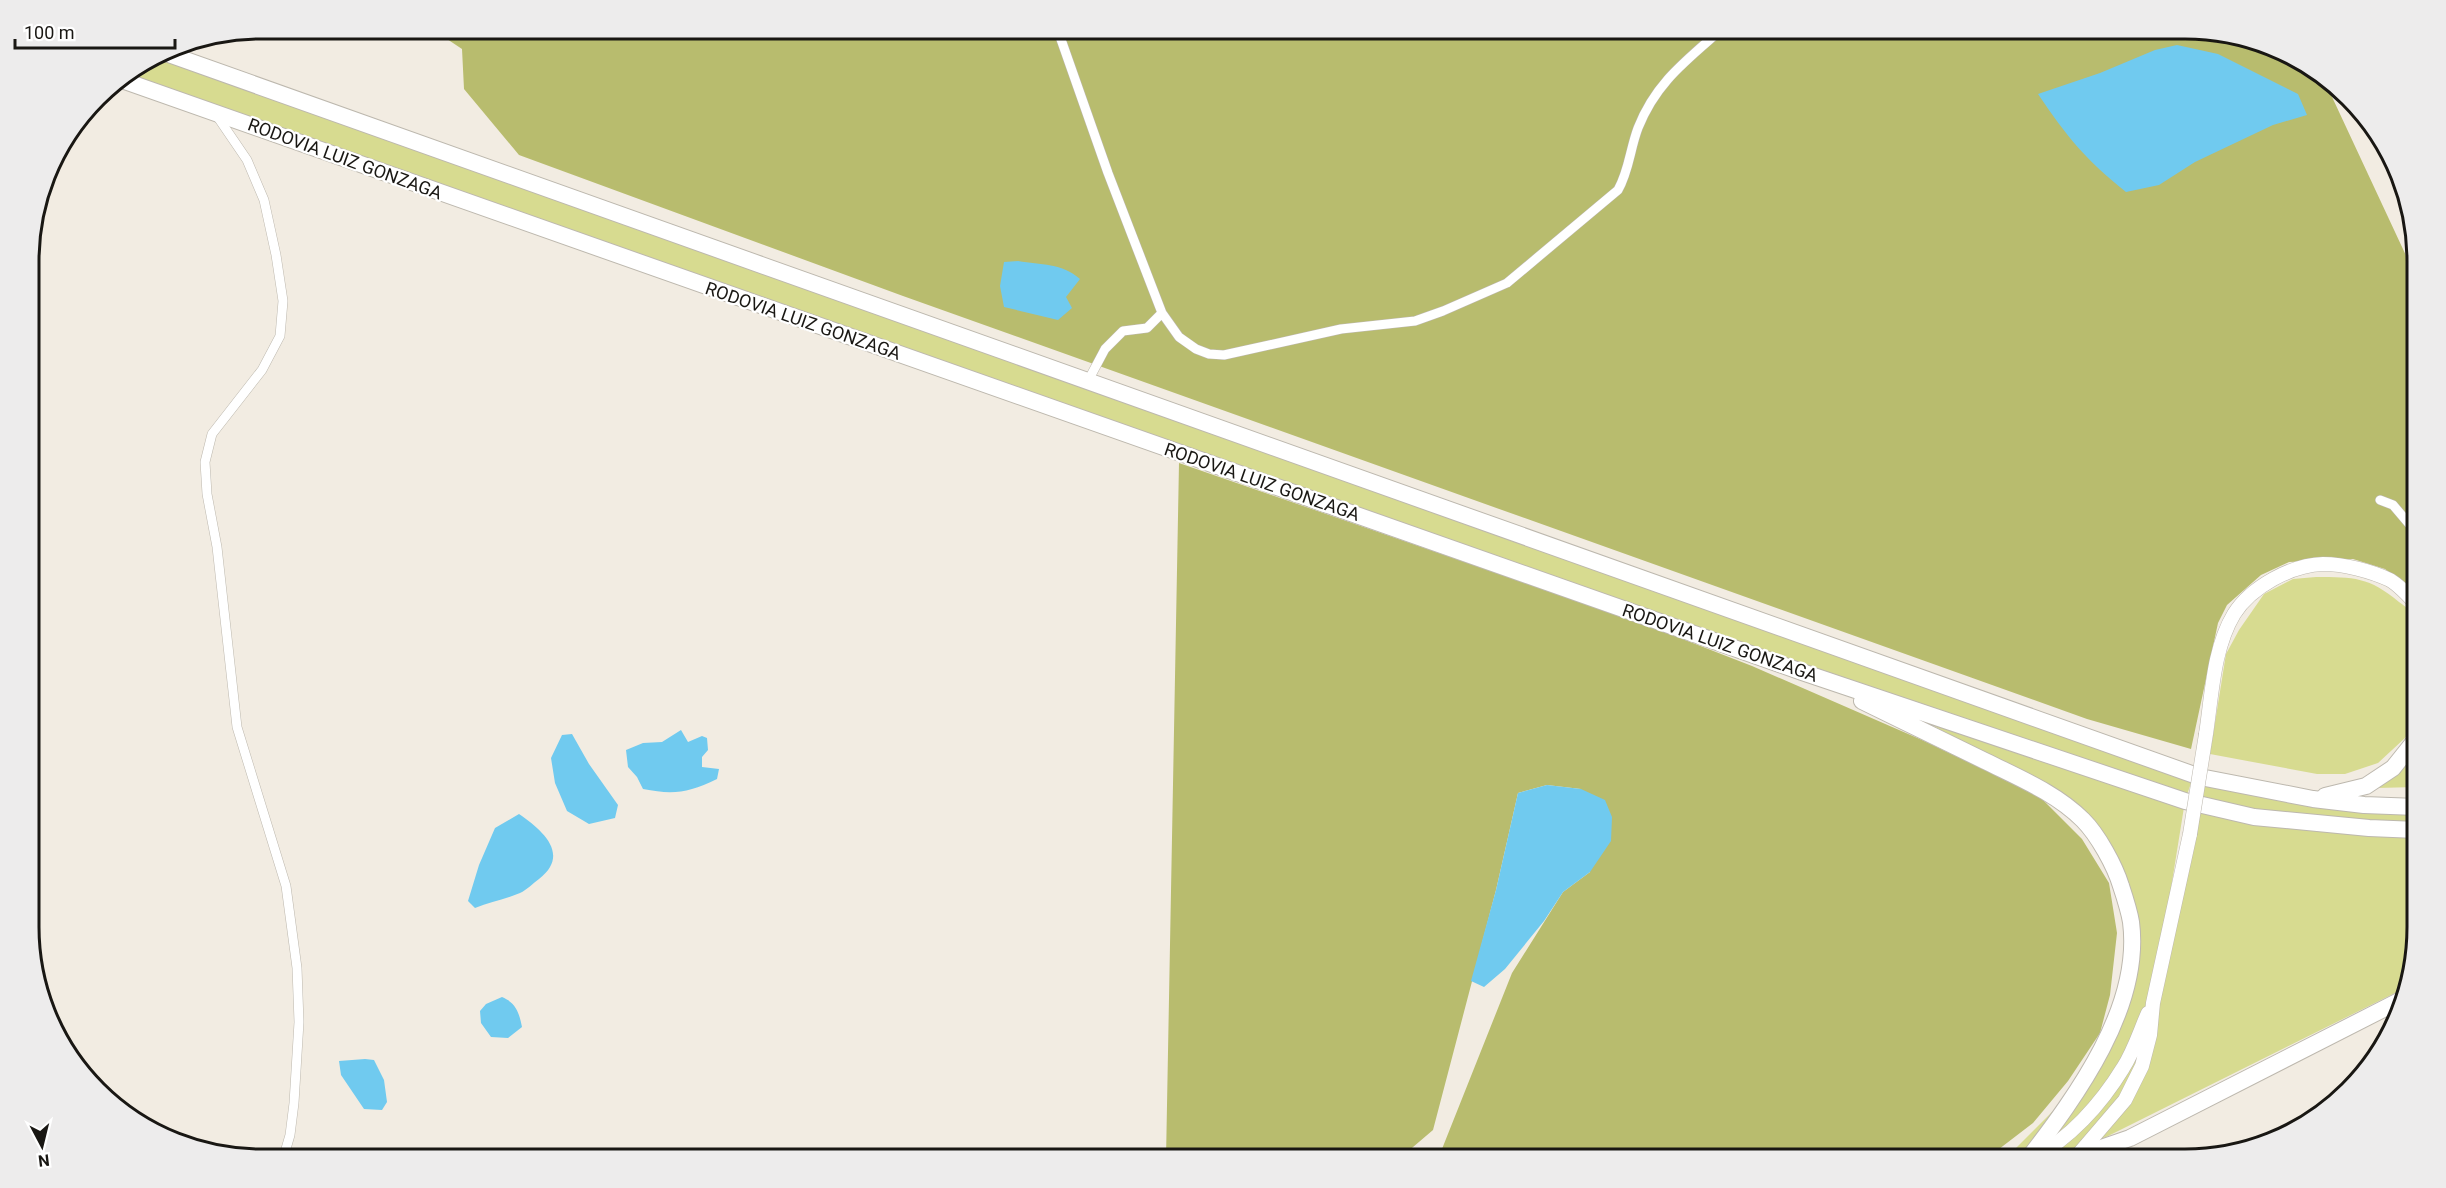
<svg xmlns="http://www.w3.org/2000/svg" width="2446" height="1188" viewBox="0 0 2446 1188" font-family="Roboto,sans-serif">
<style>
.green{fill:#d7db90}
.forest{fill:#b8bc6e}
.water{fill:#70caef}
.lines{fill:none;stroke-linecap:round;stroke-linejoin:round}
.street-casing{stroke:#bdb8ae;stroke-width:10}
.primary-casing{stroke:#bdb8ae;stroke-width:15}
.highway-casing{stroke:#bdb8ae;stroke-width:18}
.street{stroke:#fff;stroke-width:9}
.primary{stroke:#fff;stroke-width:14}
.highway{stroke:#fff;stroke-width:16}
.primary-bridge-casing{stroke:#bdb8ae;stroke-width:15;stroke-linecap:butt}
.primary-bridge{stroke:#fff;stroke-width:14}
.labels{text-anchor:middle;stroke-width:4.5;stroke-linejoin:round;paint-order:stroke}
.street-label{font-size:18px;fill:#191713;stroke:#fff}
.rim{fill:none;stroke:#191713;stroke-width:3}
</style>
<rect width="100%" height="100%" fill="#f2ece2"/>
<!-- green -->
<path class="green" d="M 162,52 L 2194,774 L 2185,801 L 2163,938 L 2200,777 L 2417,807 L 2417,927 L 2403,989 L 2062,1159 L 2005,1159 L 2073,1091 L 2107,1034 L 2132,961 L 2109,849 L 2045,790 L 1925,721 L 128,74 Z
M 2316,577 C 2354,577 2369,577 2399,602 C 2408,608 2413,613 2417,623 L 2417,720 L 2405,738 L 2378,763 L 2345,774 L 2317,774 L 2210,754 L 2226,654 L 2239,630 L 2264,594 L 2293,579 Z
M 2417,750 L 2417,787 L 2376,788 L 2403,769 Z"/>
<!-- forest -->
<path class="forest" d="M 2185,28 L 2288,52 L 2326,84 L 2416,277 L 2417,593 L 2385,569 L 2353,559 L 2289,562 L 2261,575 L 2227,605 L 2218,623 L 2191,749 L 2087,719 L 903,296 L 519,155 L 464,89 L 462,49 L 432,29 Z
M 1179,463 L 1644,624 L 1752,666 L 1922,740 L 2038,795 L 2082,839 L 2109,883 L 2117,933 L 2110,995 L 2100,1033 L 2068,1081 L 2033,1123 L 1986,1159 L 1438,1159 L 1512,973 L 1563,892 L 1590,872 L 1581,789 L 1547,785 L 1518,793 L 1496,890 L 1433,1130 L 1399,1159 L 1166,1159 Z"/>
<!-- water -->
<path class="water" d="M 2177,45 L 2218,54 L 2298,94 L 2307,115 L 2273,125 L 2195,162 L 2159,185 L 2126,192 C 2086,160 2067,137 2038,94 L 2100,73 L 2155,50 Z
M 1018,261 C 1041,265 1062,263 1080,279 L 1066,297 L 1072,308 L 1058,320 L 1004,307 L 1000,286 L 1004,262 Z
M 681,730 L 688,742 L 702,736 L 707,738 L 708,750 L 702,757 L 702,767 L 719,769 L 717,779 C 688,793 673,795 643,789 L 637,777 L 628,767 L 626,750 L 643,743 L 662,742 Z
M 572,734 L 589,764 L 618,805 L 615,818 L 589,824 L 567,811 L 555,783 L 551,758 L 562,735 Z
M 1547,785 L 1581,789 L 1605,800 L 1612,817 L 1611,841 L 1590,872 L 1563,892 L 1544,921 L 1505,969 L 1484,987 L 1471,981 L 1496,890 L 1518,793 Z
M 519,814 C 542,830 571,854 539,879 C 533,883 527,890 520,893 C 506,899 490,902 475,908 L 468,901 L 479,865 L 495,828 Z
M 502,997 C 516,1003 519,1012 522,1027 L 508,1038 L 491,1037 L 481,1023 L 480,1011 L 486,1004 Z
M 365,1059 L 374,1060 L 384,1080 L 387,1102 L 382,1110 L 364,1109 L 341,1075 L 339,1061 Z"/>
<g class="lines">
<!-- street casing -->
<g class="street-casing">
<path id="street" d="M 1057,28 L 1108,173 L 1162,313 L 1179,337 L 1196,349 L 1209,354 L 1224,355 L 1341,329 L 1415,321 L 1443,311 L 1507,283 L 1618,190 C 1629,171 1630,149 1638,128 C 1656,82 1687,60 1723,28
M 217,116 L 247,160 L 264,200 L 276,255 L 283,301 L 280,336 L 262,370 L 212,434 L 205,462 L 207,494 L 217,547 L 237,727 L 286,886 L 297,968 L 299,1022 L 294,1103 L 290,1135 L 283,1159
M 1088,381 L 1105,349 L 1123,331 L 1147,328 L 1162,313
M 2380,500 L 2393,505 L 2416,532"/>
</g>
<!-- primary casing -->
<g class="primary-casing">
<path id="primary" d="M 2206,734 C 2212,695 2213,649 2234,614 C 2251,587 2291,565 2323,564 C 2344,564 2371,571 2390,580 C 2400,586 2409,596 2417,605
M 2077,1156 L 2125,1100 L 2142,1066 L 2150,1035 L 2153,1003 L 2190,834
M 2031,1159 C 2069,1140 2101,1104 2123,1068 C 2134,1051 2140,1031 2148,1013"/>
</g>
<!-- highway casing -->
<g class="highway-casing">
<path id="highway" d="M 163,52 L 2200,777 L 2313,799 L 2364,805 L 2417,807
M 119,79 L 1802,672 L 2185,801 L 2254,817 L 2369,828 L 2417,830
M 1862,701 C 1903,721 1944,741 1985,761 C 2019,778 2056,793 2083,820 C 2098,835 2115,866 2121,886 C 2125,898 2129,910 2131,922 C 2142,1007 2077,1095 2028,1159
M 2325,796 L 2366,786 L 2393,768 L 2417,738
M 2075,1157 L 2130,1138 L 2401,1000"/>
</g>
<!-- street -->
<use href="#street" class="street"/>
<!-- primary -->
<use href="#primary" class="primary"/>
<!-- highway -->
<use href="#highway" class="highway"/>
<!-- primary-bridge casing -->
<g class="primary-bridge-casing">
<path id="primary-bridge" d="M 2190,834 L 2206,734"/>
</g>
<!-- primary-bridge -->
<use href="#primary-bridge" class="primary-bridge"/>
</g>
<g class="labels">
<!-- street labels -->
<g class="street-label">
<text transform="translate(345 159) rotate(20)" y="6">RODOVIA LUIZ GONZAGA</text>
<text transform="translate(803 321) rotate(19)" y="6">RODOVIA LUIZ GONZAGA</text>
<text transform="translate(1262 482) rotate(19)" y="6">RODOVIA LUIZ GONZAGA</text>
<text transform="translate(1720 643) rotate(19)" y="6">RODOVIA LUIZ GONZAGA</text>
</g>
</g>
<!-- crop -->
<path d="M0 0H2446V1188H0ZM261 39H2185A222 222 0 0 1 2407 261V927A222 222 0 0 1 2185 1149H261A222 222 0 0 1 39 927V261A222 222 0 0 1 261 39Z" fill="#edecec" fill-rule="evenodd"/>
<path class="rim" d="M261 39H2185A222 222 0 0 1 2407 261V927A222 222 0 0 1 2185 1149H261A222 222 0 0 1 39 927V261A222 222 0 0 1 261 39Z"/>
<!-- north arrow -->
<g transform="translate(42 1146) rotate(173)" stroke="#ffffff" stroke-width="4.5" paint-order="stroke">
<path d="M0-4.5L10 22L0 15L-10 22Z" fill="#191713"/>
<text y="-9" font-size="16" font-weight="bold" text-anchor="middle" fill="#191713">N</text>
</g>
<!-- scale -->
<path d="M15 39v9h160v-9" fill="none" stroke="#191713" stroke-width="3"/>
<text x="24" y="39" font-size="18" fill="#191713" stroke="#ffffff" stroke-width="4.5" paint-order="stroke">100 m</text>
</svg>
